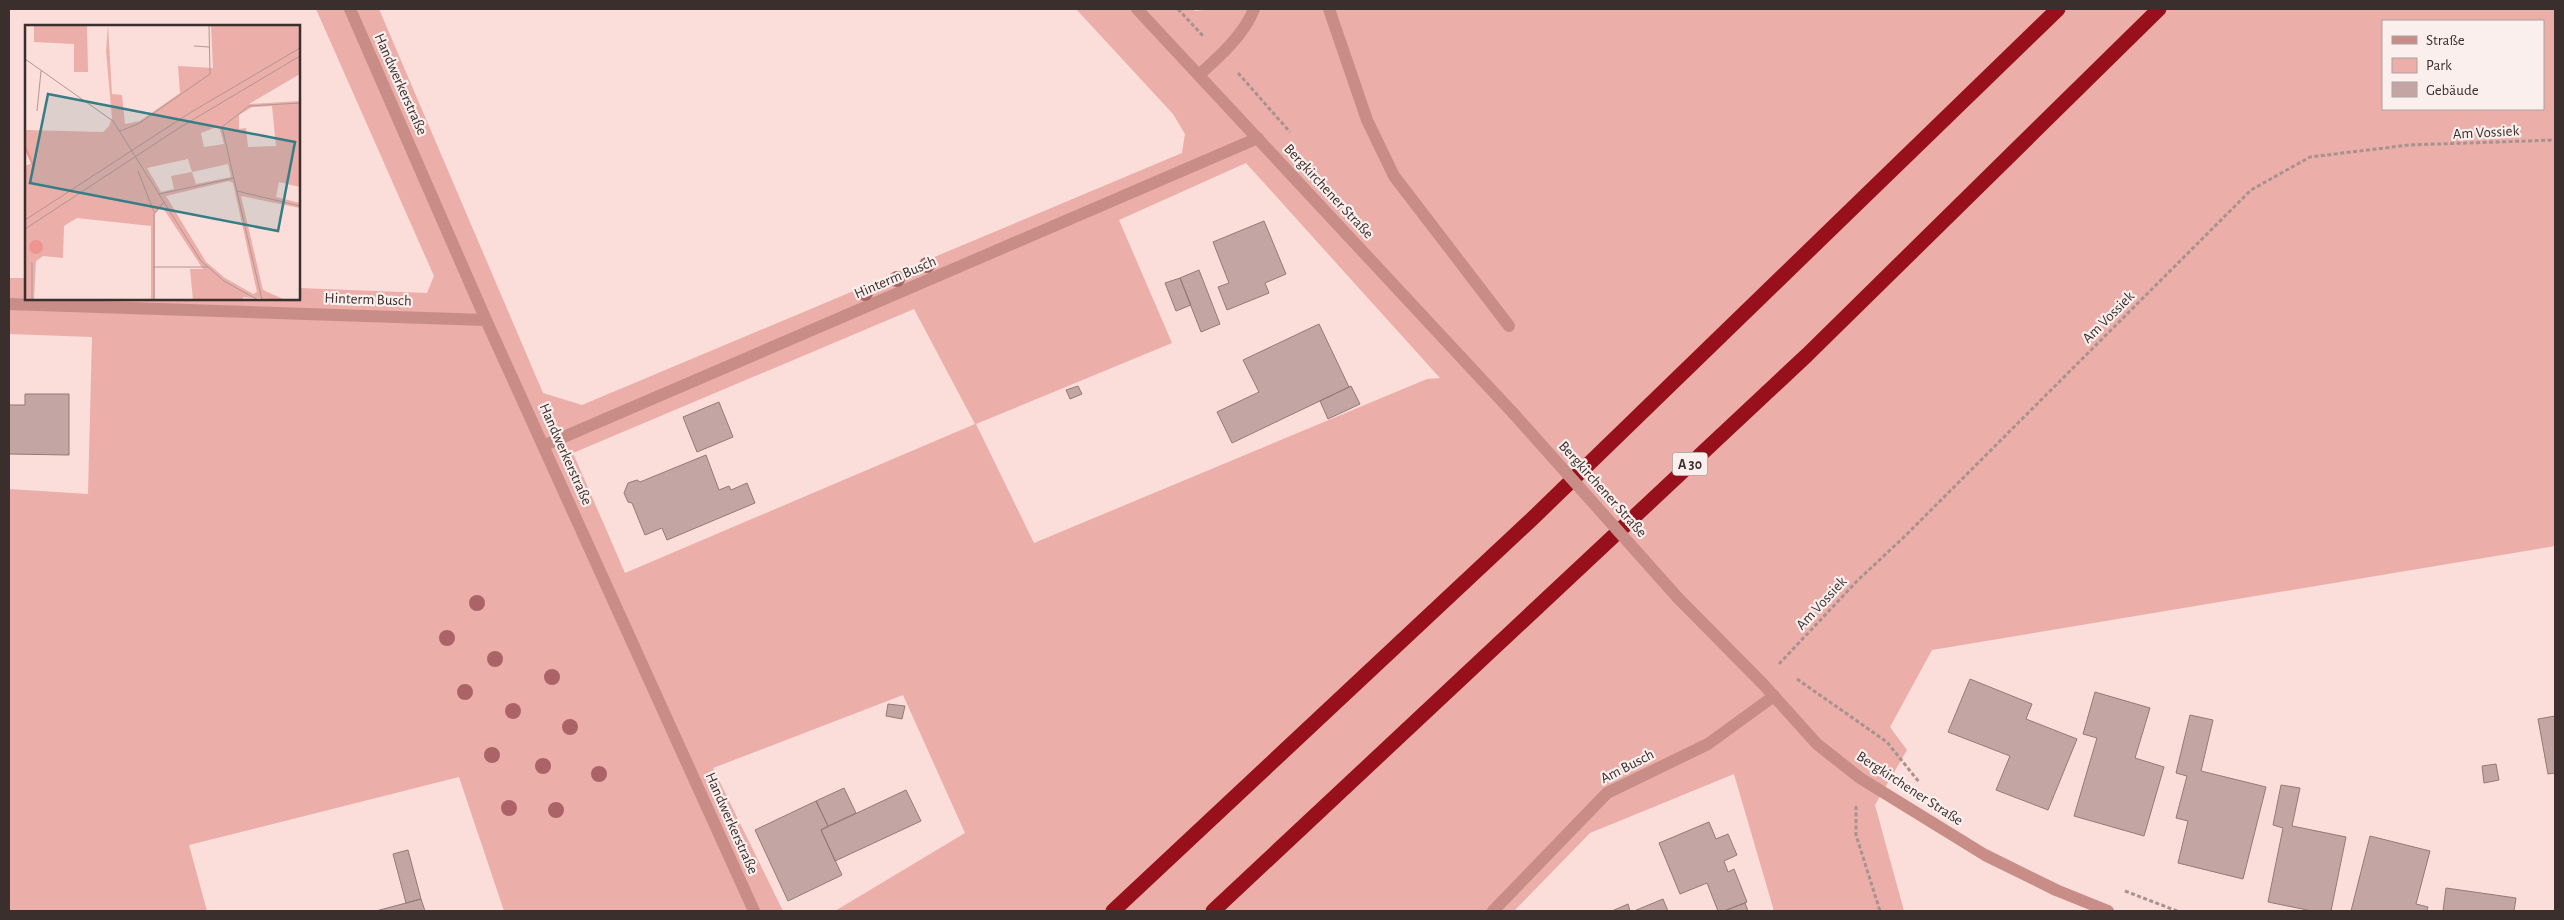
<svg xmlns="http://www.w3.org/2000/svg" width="2564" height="920" viewBox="0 0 2564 920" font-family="'Alegreya Sans',sans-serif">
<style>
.green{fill:#ebaea8;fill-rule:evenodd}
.building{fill:#c3a6a3;stroke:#947976}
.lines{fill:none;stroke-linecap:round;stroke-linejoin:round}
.path{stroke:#a8928f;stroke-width:3;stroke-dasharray:4 2.5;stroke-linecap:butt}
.service{stroke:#c98d87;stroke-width:12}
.minor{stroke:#c98d87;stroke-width:12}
.tertiary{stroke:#c98d87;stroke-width:12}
.motorway{stroke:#97101b;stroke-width:15}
.tertiary-bridge{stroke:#c98d87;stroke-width:12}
.tree{fill:#ac6368}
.labels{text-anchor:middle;stroke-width:4.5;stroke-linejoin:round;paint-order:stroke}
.shield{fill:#fbefed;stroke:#756967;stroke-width:1}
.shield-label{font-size:14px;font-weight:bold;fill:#3b2f2e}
.street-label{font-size:15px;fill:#3b2f2e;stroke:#fbefed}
.inset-river{fill:none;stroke:#ed968f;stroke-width:2.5}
.inset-road{fill:none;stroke:#ae9795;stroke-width:1}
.view{fill:#367d85;fill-opacity:0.15;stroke:#367d85;stroke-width:2.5}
.inset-edge{fill:none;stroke:#3b2f2e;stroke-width:2.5}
</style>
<rect width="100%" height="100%" fill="#fbddd9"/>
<!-- green -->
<path class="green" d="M 316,9 L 379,9 L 543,393 L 582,405 L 1182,153 L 1185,134 L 1173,114 L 1076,9 L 1193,9 L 1195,11 L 1212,9 L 2555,9 L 2555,546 L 1932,650 L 1890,727 L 1907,750 L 1875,805 L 1904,911 L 1774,911 L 1734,774 L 1590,833 L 1514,911 L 835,911 L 965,833 L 903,695 L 713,768 L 783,911 L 504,911 L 459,777 L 189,845 L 207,911 L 9,911 L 9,489 L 88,494 L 92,337 L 9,334 L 9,278 L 26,278 L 26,299 L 299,299 L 299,288 L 427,293 L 434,276 ZM 2383,21 L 2543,21 L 2543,109 L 2383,109 ZM 1246,163 L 1440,378 L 1427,379 L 1034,543 L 976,424 L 1172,343 L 1119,220 ZM 914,309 L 975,424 L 625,573 L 573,453 Z"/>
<!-- building -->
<path class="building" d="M 1264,221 L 1286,274 L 1265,283 L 1269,293 L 1227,310 L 1218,287 L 1229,283 L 1213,242 Z
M 1199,270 L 1220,324 L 1201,332 L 1180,278 Z
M 1180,278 L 1191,305 L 1176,311 L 1165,283 Z
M 1319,324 L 1349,387 L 1232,443 L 1217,412 L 1259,392 L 1243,360 Z
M 1078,386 L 1082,394 L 1070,399 L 1066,390 Z
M 1351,386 L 1360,404 L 1328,419 L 1320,401 Z
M 25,394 L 69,394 L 69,455 L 9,454 L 9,405 L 25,405 Z
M 719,402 L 733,437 L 697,452 L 683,417 Z
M 706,455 L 719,490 L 729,486 L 731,490 L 747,483 L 755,503 L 667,540 L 662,528 L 645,535 L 632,503 L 628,502 L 624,493 L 628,483 L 637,480 L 640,482 Z
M 1970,679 L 2032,704 L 2026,719 L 2077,739 L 2048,810 L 1996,790 L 2010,756 L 1948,732 Z
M 2095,692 L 2150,708 L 2135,758 L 2164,767 L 2144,836 L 2074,816 L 2097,738 L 2083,734 Z
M 888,704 L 905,706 L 902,719 L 886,716 Z
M 2190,715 L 2213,720 L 2201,771 L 2266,787 L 2243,879 L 2178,863 L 2188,821 L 2176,818 L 2187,776 L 2176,773 Z
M 2555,716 L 2555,773 L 2548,774 L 2538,719 Z
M 2496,764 L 2499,780 L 2484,783 L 2482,766 Z
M 2281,785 L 2300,788 L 2292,826 L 2346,837 L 2331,911 L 2312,911 L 2268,902 L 2283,828 L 2273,825 Z
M 844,788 L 856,813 L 828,826 L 816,801 Z
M 906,790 L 921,821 L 835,861 L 821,830 Z
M 816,801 L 828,826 L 821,830 L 842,875 L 788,901 L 755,830 Z
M 1709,822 L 1716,839 L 1728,834 L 1737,855 L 1724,861 L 1728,872 L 1734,869 L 1747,902 L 1724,911 L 1718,911 L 1707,883 L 1680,894 L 1659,843 Z
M 2370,836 L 2430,851 L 2416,904 L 2428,907 L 2427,911 L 2351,911 Z
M 408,850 L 421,899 L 406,903 L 393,854 Z
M 2446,888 L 2516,898 L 2514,911 L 2443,911 Z
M 421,899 L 425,911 L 376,911 Z
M 1663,899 L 1668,911 L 1634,911 Z
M 1745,903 L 1748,911 L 1724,911 Z
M 1628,904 L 1630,911 L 1612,911 Z"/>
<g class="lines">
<!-- path -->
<path class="path" d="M 1178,9 L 1203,36
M 1238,73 L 1290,132
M 1779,664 L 1857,581 L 1905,536 L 2251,190 L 2310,157 L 2409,145 L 2555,140
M 1797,679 L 1887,742 L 1919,782
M 1856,806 L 1856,835 L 1880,911
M 2125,891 L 2177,911"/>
<!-- service -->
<path class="service" d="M 1329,9 L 1367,120 L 1394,176 L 1509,326"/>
<!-- minor -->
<path class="minor" d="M 350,9 L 486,320 L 754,911
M 1199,75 C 1219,57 1244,35 1254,9
M 9,304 L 486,320
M 545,445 L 1258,138
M 1493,911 L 1607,793 L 1708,744 L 1774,696"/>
<!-- tertiary -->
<path class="tertiary" d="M 1137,9 L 1513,413
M 1678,598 L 1763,684 L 1817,744 L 1860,778 L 1985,855 L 2056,890 L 2108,911"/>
<!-- motorway -->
<path class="motorway" d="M 1113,911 L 1533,518 L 2058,9
M 1213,911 L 1807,355 L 2159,9"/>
<!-- tertiary-bridge -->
<path class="tertiary-bridge" d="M 1513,413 L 1678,598"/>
</g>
<!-- trees -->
<g class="tree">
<circle cx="927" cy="265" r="8"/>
<circle cx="897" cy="279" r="8"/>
<circle cx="865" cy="293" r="8"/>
<circle cx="477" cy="603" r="8"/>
<circle cx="447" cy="638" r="8"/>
<circle cx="495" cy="659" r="8"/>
<circle cx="552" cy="677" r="8"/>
<circle cx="465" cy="692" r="8"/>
<circle cx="513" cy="711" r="8"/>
<circle cx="570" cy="727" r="8"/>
<circle cx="492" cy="755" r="8"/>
<circle cx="543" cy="766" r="8"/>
<circle cx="599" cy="774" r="8"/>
<circle cx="509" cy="808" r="8"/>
<circle cx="556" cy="810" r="8"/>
</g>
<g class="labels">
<!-- shield labels -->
<rect class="shield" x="1672.5" y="452.5" width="35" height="23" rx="4"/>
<g class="shield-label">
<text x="1690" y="469">A 30</text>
</g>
<!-- street labels -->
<g class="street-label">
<text transform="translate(401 84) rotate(66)" y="5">Handwerkerstraße</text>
<text transform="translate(2486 132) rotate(-3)" y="5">Am Vossiek</text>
<text transform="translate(1329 191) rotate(47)" y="5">Bergkirchener Straße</text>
<text transform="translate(895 277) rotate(-23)" y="5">Hinterm Busch</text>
<text transform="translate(368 299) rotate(2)" y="5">Hinterm Busch</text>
<text transform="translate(2108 317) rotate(-45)" y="5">Am Vossiek</text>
<text transform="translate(566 454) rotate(66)" y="5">Handwerkerstraße</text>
<text transform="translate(1603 489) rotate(48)" y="5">Bergkirchener Straße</text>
<text transform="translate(1821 603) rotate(-47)" y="5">Am Vossiek</text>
<text transform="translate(1627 766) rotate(-27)" y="5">Am Busch</text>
<text transform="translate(1910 788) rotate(33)" y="5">Bergkirchener Straße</text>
<text transform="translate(732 823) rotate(66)" y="5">Handwerkerstraße</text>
</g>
</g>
<!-- overview -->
<g transform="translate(25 25)">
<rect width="275" height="275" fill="#fbddd9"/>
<path d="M 9,0 L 62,0 L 63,47 L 49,47 L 49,19 L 9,17 ZM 83,0 L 87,69 L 97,70 L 100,99 L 115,96 L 155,68 L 153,41 L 188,43 L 186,0 L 275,0 L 275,49 L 224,79 L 275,76 L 275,162 L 254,157 L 251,172 L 275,178 L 275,183 L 216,171 L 238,265 L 260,275 L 218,272 L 218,275 L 168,275 L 165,244 L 178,244 L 138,183 L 135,183 L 130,189 L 130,275 L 126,275 L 126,201 L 52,193 L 39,201 L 38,233 L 18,231 L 11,236 L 9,275 L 0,275 L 0,141 L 7,138 L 0,125 L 0,105 L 78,107 L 84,101 L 87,93 L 81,26 ZM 247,81 L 251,121 L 223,122 L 221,103 L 214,104 L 214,90 L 227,82 ZM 194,101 L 199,119 L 179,122 L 176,108 ZM 163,134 L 167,147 L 146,151 L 149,164 L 136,167 L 122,143 ZM 203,139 L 206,152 L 171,159 L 167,147 ZM 204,156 L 208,158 L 232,267 L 228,269 L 200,253 L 181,237 L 141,171 Z" fill="#ebaea8" fill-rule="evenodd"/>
<path d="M4 222a7 7 0 1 1 14 0a7 7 0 1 1-14 0Z" fill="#ed968f"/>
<path class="inset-river" d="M 0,122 L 9,142"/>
<path class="inset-road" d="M 169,21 L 184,22M 0,34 L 88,96 L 176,236 L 199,256 L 233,275M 12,86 L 16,46M 197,102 L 237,275M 197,102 L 224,81 L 275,78M 95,106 L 113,99 L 185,49 L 184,0M 113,146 L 129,187M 212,166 L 275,181M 134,169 L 209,153M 0,195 L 163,89 L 275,23M 0,204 L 154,103 L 275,31M 128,242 L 183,242M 7,275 L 7,238M 129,275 L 129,189 L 139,177"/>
<path class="view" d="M 23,69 L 270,117 L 253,206 L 5,158 Z"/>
<rect width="275" height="275" class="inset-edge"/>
</g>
<!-- border -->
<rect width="2564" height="920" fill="none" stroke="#3b2f2e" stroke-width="20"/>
<!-- legend -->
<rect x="2382" y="20" width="162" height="90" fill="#fbefed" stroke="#aea2a1"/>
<rect x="2392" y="36" width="25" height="8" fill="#c98d87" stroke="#aea2a1"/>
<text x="2426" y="45" font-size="15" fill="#3b2f2e">Straße</text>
<rect x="2392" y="58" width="25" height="15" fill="#ebaea8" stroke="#aea2a1"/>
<text x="2426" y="70" font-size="15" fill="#3b2f2e">Park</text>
<rect x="2392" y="82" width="25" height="15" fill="#c3a6a3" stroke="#aea2a1"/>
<text x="2426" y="95" font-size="15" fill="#3b2f2e">Gebäude</text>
</svg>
